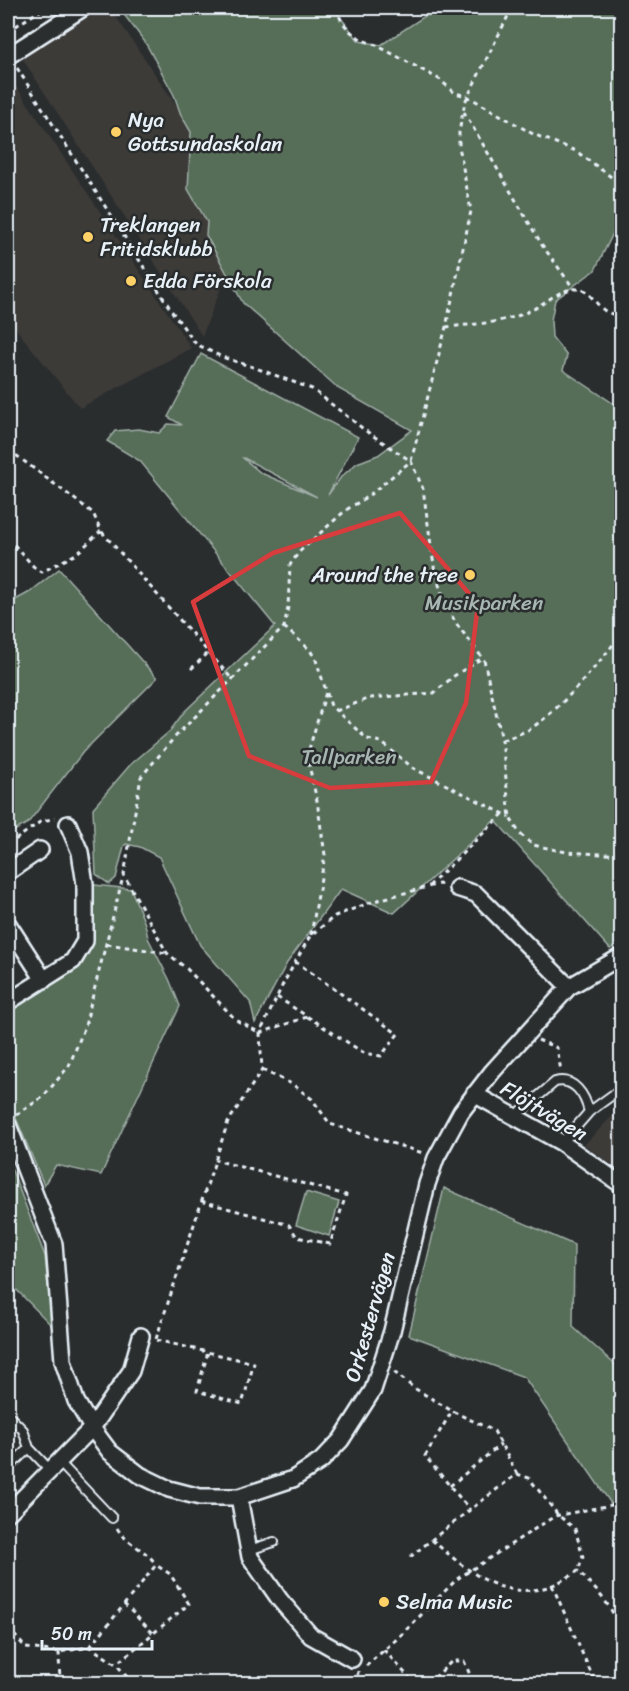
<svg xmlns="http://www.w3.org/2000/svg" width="629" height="1691" viewBox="0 0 629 1691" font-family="Sriracha,sans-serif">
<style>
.built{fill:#3d3a39}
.green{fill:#576d59;stroke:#a0afa8;stroke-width:1.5;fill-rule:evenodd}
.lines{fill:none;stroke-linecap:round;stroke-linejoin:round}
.lane-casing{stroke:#e8f1f8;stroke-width:12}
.street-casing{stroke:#e8f1f8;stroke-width:20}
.path{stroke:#e8f1f8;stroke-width:3;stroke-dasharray:4.5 4.5;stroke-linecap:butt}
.lane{stroke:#2a2d2e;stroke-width:8}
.street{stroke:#2a2d2e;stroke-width:15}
.marked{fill:none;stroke:#d83c3d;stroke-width:4.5;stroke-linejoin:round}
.poi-dot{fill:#ffd166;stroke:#2a2d2e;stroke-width:2}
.labels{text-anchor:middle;stroke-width:5;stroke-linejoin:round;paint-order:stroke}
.poi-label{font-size:21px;fill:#e8f1f8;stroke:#2a2d2e;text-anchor:start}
.park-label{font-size:21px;fill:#a7b6b0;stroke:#2a2d2e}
.street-label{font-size:21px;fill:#e8f1f8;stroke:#2a2d2e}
</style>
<rect width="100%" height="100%" fill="#2a2d2e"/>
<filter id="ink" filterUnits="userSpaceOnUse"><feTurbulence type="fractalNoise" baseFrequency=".0167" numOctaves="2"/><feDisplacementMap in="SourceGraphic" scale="12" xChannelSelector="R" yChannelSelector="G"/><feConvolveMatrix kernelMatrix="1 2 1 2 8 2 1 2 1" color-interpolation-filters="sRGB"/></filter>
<g filter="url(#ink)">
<!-- built -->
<path class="built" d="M 101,8 L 110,8 L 250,214 L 202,336 L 22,58 Z
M 8,74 L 191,348 L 80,408 L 12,324 L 8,325 Z
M 621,1107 L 621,1171 L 584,1145 Z"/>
<!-- green -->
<path class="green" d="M 123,8 L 333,8 L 359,41 L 381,45 L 437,8 L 621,8 L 621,217 L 595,270 L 555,300 L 551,320 L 552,337 L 567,356 L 563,370 L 620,408 L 621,412 L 622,941 L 610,949 L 495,820 L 394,913 L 341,889 L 287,963 L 255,1023 L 250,1002 L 200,945 L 159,857 L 140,847 L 126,844 L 124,846 L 116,878 L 109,884 L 96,874 L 93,808 L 130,765 L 170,731 L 184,712 L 275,626 L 140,461 L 107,441 L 115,431 L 139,429 L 159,433 L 168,424 L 182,425 L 168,417 L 201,354 L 358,437 L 328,495 L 341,477 L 357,463 L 378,455 L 412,430 L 339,389 L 243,303 L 206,235 L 207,222 L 188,189 L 191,132 L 181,115 L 174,95 L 145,42 L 125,16 ZM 243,458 L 244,458 L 317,497 L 261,473 Z
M 59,569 L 157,678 L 83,752 L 28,823 L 9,834 L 8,604 L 30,592 Z
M 85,884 L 131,889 L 145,924 L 148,938 L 169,979 L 180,1006 L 101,1175 L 56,1165 L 44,1185 L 8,1099 L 8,1002 L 82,949 Z
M 8,1160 L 45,1256 L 52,1326 L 8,1281 Z
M 444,1188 L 574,1245 L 573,1327 L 621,1370 L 621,1518 L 524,1377 L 409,1335 Z
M 306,1192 L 339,1202 L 329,1236 L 296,1225 Z"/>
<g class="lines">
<!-- lane casing -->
<g class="lane-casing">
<path id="lane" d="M 589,1112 L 622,1088
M 515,1116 L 555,1082 C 574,1077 585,1095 589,1112 L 562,1143
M 8,1415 L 23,1430 L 29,1448
M 59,1462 L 112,1518
M 8,1468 L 29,1448 L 50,1470
M 249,1550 L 274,1542"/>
</g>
<!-- street casing -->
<g class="street-casing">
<path id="street" d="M 8,56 L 83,8
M 8,872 L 40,850
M 457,888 L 476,894 L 569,987
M 8,924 L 44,980
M 8,1002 L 73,961 L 85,941 L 85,884 L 80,852 L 68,824
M 474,1094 L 562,1143 L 622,1185
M 8,1125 L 54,1244 L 63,1361 L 76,1401 L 92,1428 L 110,1452 L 140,1475 L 169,1489 L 200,1497 L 239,1497 L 293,1479 L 321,1461 L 341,1440 L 373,1390 L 392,1331 L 427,1184 L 436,1158 L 461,1112 L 492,1072 L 569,987 L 622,956
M 239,1497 L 250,1557 L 280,1600 L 311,1636 L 352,1659
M 8,1513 L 92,1428 L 131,1371 L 141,1336"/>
</g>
<!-- path -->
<path class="path" d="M 336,8 L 342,22 L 351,32 L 362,40 L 376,45 L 439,79 L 455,93 L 467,96 L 533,134 L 576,151 L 622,185
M 8,31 L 44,8
M 17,68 L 173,313 L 196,344 L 222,357 L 253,367 L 312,389 L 366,431 L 411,461 L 423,489 L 435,573 L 445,602 L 455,622 L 484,660 L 502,740 L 510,818 L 520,834 L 533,845 L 566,852 L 622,855
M 464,112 L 542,245 L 574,289
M 446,327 C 476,324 509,323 535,308 C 548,301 562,288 577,289 C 591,289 596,308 609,313 C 614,315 617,314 622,317
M 8,351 L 13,352 L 8,383
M 8,451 L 17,456 L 93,513 L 101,531 L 232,679
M 8,538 L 34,567 L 42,572 L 76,554 L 101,531
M 284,627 L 310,650 L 316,660 L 331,706 L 367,739 L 381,742 L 413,768 L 510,817
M 191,669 L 208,653
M 336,711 L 370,698 L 434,693 L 454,676 L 482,658
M 502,740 C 511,737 520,734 528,730 C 559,712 600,662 622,633
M 8,845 L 40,822 L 55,818
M 429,886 L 503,814
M 311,935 L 325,855 L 317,801 L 307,756 L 326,692
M 107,944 L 167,953
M 277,997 L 364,1053 L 381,1056 L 398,1034 L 296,962
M 307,1017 L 260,1033 L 236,1020 L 187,969 L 167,953 L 124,875 L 141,777 L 174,738 L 284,627 L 288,607 L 290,565 L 299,552 L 346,510 L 367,497 L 411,461 L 446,327 L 471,211 L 459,146 L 459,132 L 465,102 L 512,8
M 538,1040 L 557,1048 L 561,1071
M 262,1070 L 292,1084 L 312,1099 L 330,1124 L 423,1153
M 16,1115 L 43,1097 L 69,1066 L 85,1026 L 123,877
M 201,1201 L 289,1225 L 297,1237 L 330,1244 L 346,1195 L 215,1160
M 622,1292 L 622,1304
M 156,1339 L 228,1122 L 262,1070 L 260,1033 L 283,984 L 310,936 L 335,916 L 374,901 L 439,884 L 443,885
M 156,1340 L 254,1363 L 242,1404 L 197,1391 L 208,1352
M 394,1372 L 414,1388 L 452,1411
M 517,1474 L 529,1478 L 558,1515 L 575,1529 L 583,1557 L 578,1571
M 450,1486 L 501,1444
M 117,1528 C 129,1547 146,1548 156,1565
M 432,1540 C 467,1570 503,1604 553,1585 C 562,1581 570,1576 578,1571 C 596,1589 615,1609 622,1634
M 410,1557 C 445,1529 481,1501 517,1474 L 494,1431 L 452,1411 L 425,1456 L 470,1510
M 552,1585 L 595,1682 L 622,1673
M 124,1604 L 153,1633
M 8,1628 L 26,1648 L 59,1652 L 90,1647 L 116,1664 L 133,1684
M 90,1647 L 156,1565 L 170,1574 L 189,1604 L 116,1664
M 384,1650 L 415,1684
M 59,1652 L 60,1684
M 366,1666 L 399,1637 L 457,1579 L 555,1516 L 622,1503
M 357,1684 L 358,1671
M 428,1684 L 452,1661 L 464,1661 L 474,1684"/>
<!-- lane -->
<use href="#lane" class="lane"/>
<!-- street -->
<use href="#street" class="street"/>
</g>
</g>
<!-- marked area -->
<path class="marked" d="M 400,513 L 478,604 L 466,703 L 431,782 L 330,788 L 249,756 L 193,602 L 273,553 Z"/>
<!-- markers -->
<g class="poi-dot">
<circle cx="116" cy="132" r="6"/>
<circle cx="88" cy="237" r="6"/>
<circle cx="131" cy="281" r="6"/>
<circle cx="470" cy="575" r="6"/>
<circle cx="384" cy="1602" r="6"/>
</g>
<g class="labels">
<!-- poi labels -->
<g class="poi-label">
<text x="128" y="127">Nya<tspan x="128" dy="24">Gottsundaskolan</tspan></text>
<text x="100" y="232">Treklangen<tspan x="100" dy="24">Fritidsklubb</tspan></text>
<text x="143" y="288">Edda Förskola</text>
<text x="458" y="582" text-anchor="end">Around the tree</text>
<text x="396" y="1609">Selma Music</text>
</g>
<!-- park labels -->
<g class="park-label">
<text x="484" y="610">Musikparken</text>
<text x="349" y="764">Tallparken</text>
</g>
<!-- street labels -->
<g class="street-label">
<text transform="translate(544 1111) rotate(31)" y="7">Flöjtvägen</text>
<text transform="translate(370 1317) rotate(-74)" y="7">Orkestervägen</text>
</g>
</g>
<!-- margin -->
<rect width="629" height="1691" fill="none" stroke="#2a2d2e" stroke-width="30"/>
<rect x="15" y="15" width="599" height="1661" fill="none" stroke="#e8f1f8" stroke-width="2" filter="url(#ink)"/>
<!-- scale -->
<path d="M42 1640v9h110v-9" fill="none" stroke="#e8f1f8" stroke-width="3"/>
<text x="51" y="1640" font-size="18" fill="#e8f1f8" stroke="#2a2d2e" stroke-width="4.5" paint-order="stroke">50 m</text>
</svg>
